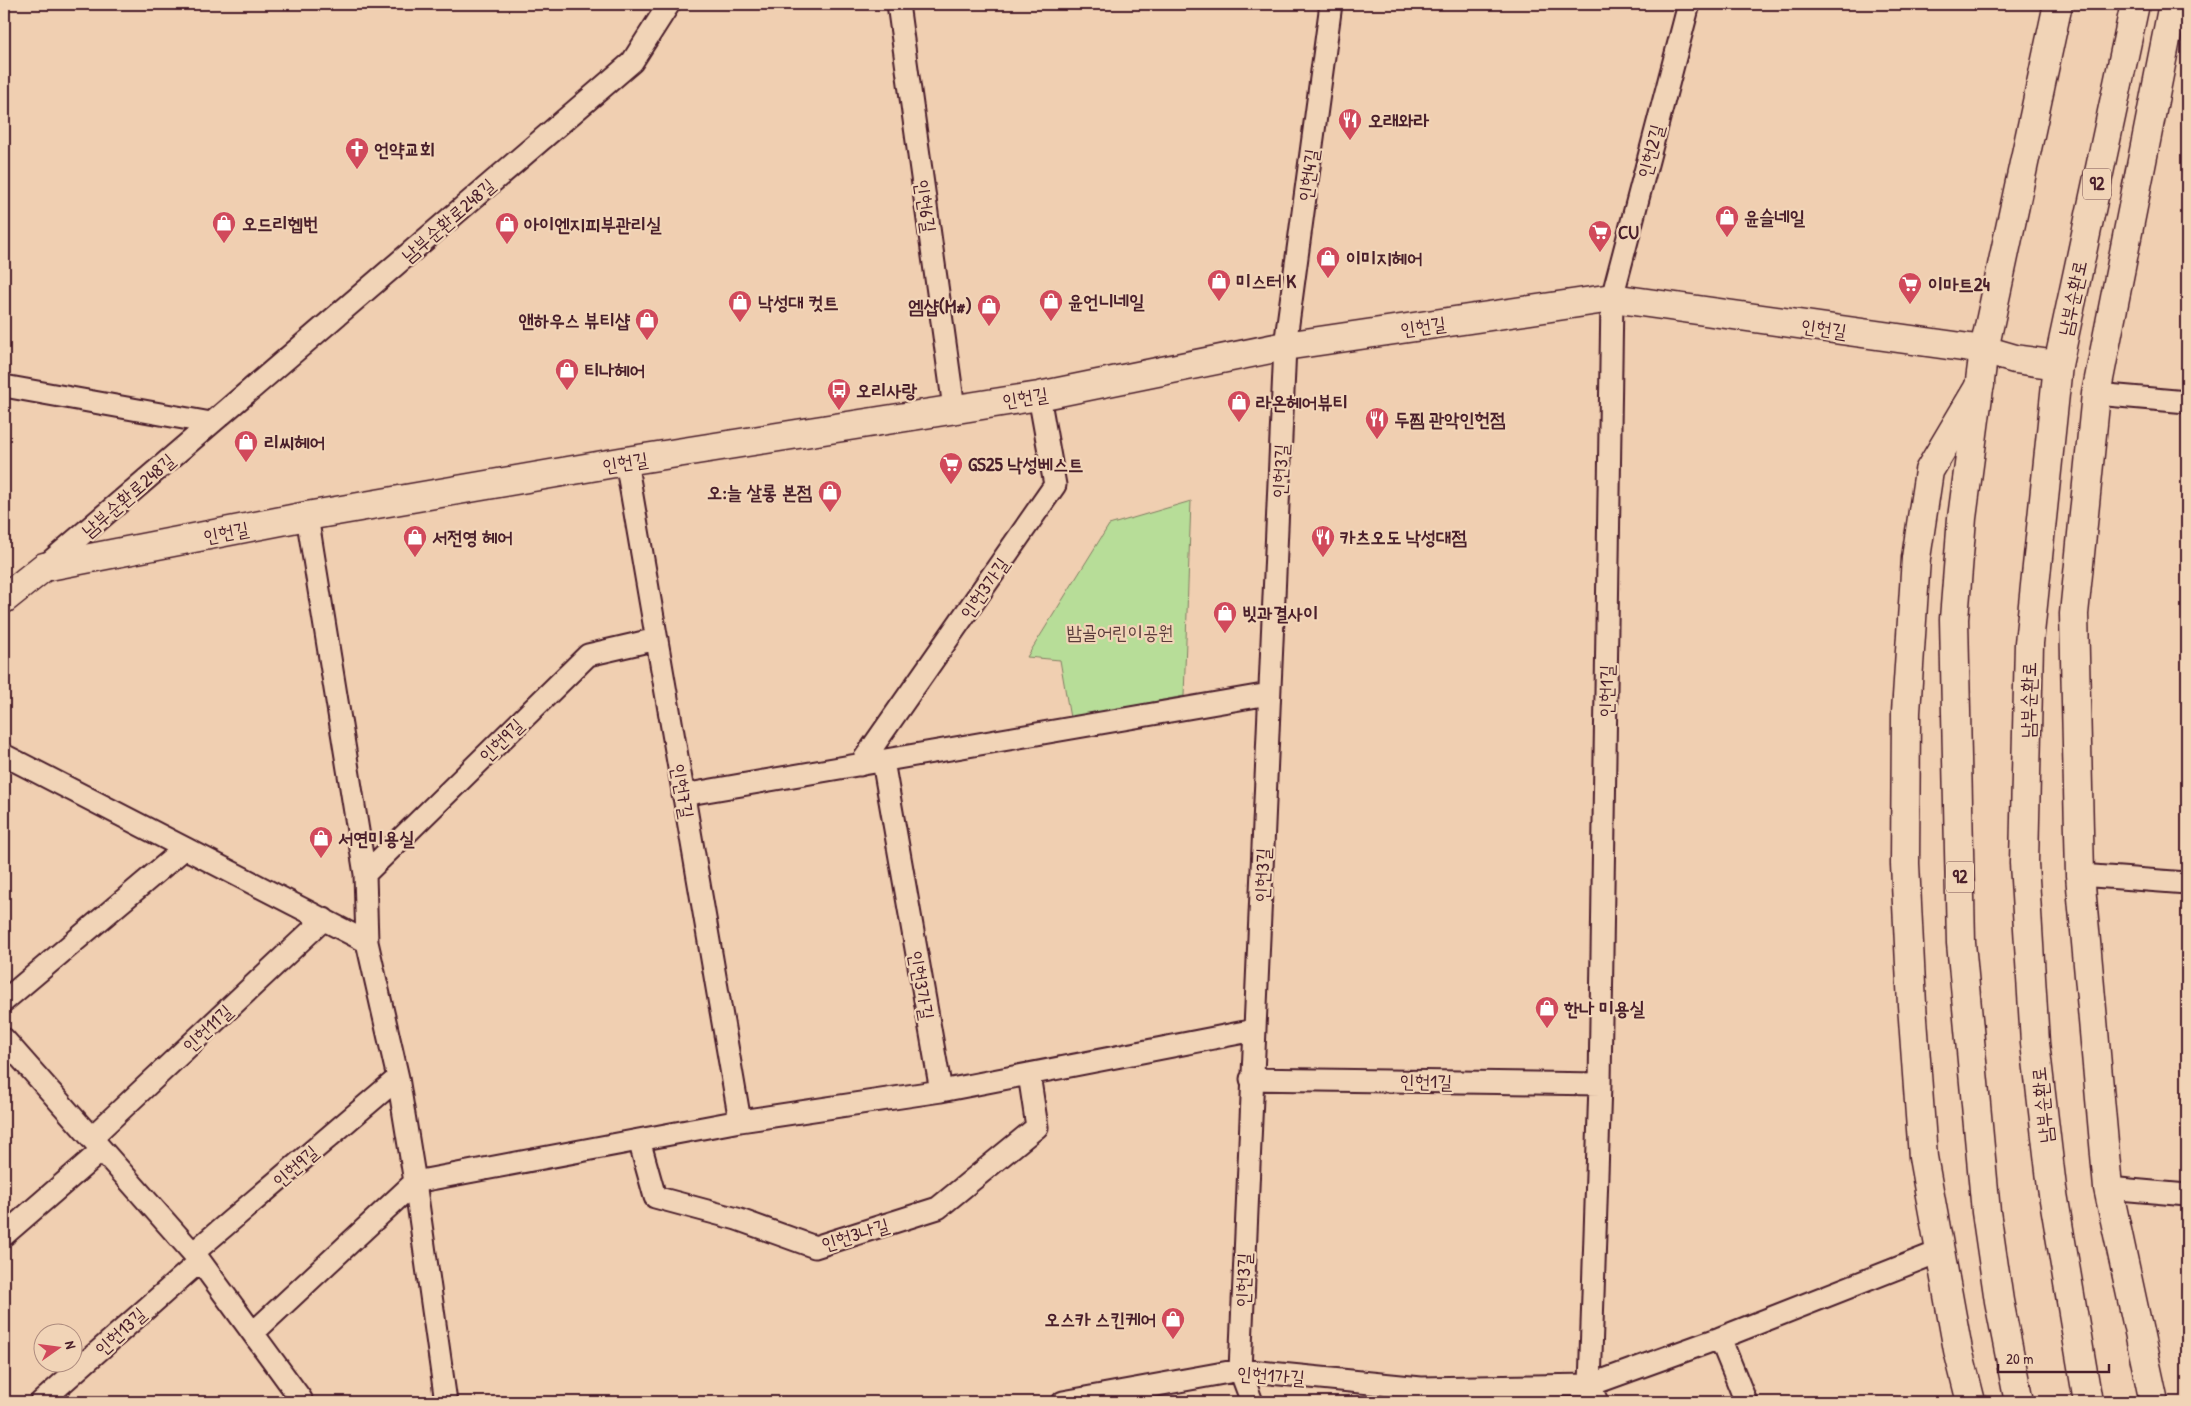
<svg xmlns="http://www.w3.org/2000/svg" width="2191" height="1406" viewBox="0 0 2191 1406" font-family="'Patrick Hand','Poor Story',sans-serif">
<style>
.green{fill:#b7dd98;stroke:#807e62}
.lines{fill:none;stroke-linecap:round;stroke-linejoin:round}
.service-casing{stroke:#4a1f2b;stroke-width:25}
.minor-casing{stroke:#4a1f2b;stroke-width:31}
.primary-casing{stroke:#4a1f2b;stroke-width:31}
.service{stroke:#f1d4b7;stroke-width:21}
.minor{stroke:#f1d4b7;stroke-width:28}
.primary{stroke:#f1d4b7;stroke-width:28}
.labels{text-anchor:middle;stroke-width:4.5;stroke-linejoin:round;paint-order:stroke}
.shield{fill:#f1d4b7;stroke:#7c5555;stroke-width:1}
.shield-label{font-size:18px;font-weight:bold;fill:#4a1f2b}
.poi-label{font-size:19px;font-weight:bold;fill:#4a1f2b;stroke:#f1d4b7;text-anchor:start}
.street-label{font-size:19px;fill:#4a1f2b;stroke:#f1d4b7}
.park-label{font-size:19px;fill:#5a3c3b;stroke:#f1d4b7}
</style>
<rect width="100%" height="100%" fill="#f0cfb1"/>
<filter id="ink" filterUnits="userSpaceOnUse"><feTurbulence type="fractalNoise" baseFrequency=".02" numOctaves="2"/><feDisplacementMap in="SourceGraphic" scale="10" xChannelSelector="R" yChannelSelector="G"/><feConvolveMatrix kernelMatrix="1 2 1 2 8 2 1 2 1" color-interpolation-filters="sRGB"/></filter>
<g filter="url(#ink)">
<!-- green -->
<path class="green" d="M 1191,501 L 1184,696 L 1070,718 L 1060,660 L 1027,657 L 1109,525 Z"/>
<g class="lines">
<!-- service casing -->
<g class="service-casing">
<path id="service" d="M 898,4 L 954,408
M 4,386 L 211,423
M 2096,394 L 2187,402
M 626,461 L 740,1121
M 307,516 L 365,874 L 367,942 L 398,1078 L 415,1182 L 446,1402
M 44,567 L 632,62 L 669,4
M 4,755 L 367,942
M 883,761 L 941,1091
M 860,765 L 1055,485 L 1039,396
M 683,795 L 1269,694
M 365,874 L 588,655 L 657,639
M 2080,875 L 2187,883
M 4,1001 L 184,849
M 4,1039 L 200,1261 L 301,1399 L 297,1402
M 1251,1079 L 1600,1084
M 91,1138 L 324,919
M 639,1140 L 655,1197 L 737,1219 L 815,1247 L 938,1208 L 1037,1127 L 1029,1074
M 2108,1188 L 2187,1195
M 4,1235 L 102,1150
M 193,1253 L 398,1078
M 253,1333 L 415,1182 L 740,1121 L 941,1091 L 1255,1030
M 1720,1338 L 1941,1251
M 41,1402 L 200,1261
M 1063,1402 L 1240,1370 L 1421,1388 L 1590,1385 L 1720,1338 L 1746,1402
M 1252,1402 L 1240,1370 L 1285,346 L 1331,4
M 1597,1402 L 1590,1385 L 1600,1084 L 1612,298 L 1689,4"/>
</g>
<!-- minor casing -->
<g class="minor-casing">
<path id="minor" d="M 4,599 L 44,567 L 307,516 L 626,461 L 1039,396 L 1285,346 L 1612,298 L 1984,350 L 2015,359 L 2058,365
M 1971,1402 L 1958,1350 L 1923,1157 L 1912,1005 L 1905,864 L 1906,712 L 1916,558 L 1929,471 L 1980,385
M 2154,1402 L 2108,1188 L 2080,875 L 2074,614 L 2096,394 L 2173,4"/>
</g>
<!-- primary casing -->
<g class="primary-casing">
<path id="primary" d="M 2019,1402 L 1999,1301 L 1986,1212 L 1961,943 L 1954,619 L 1962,518 L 1984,350 L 2058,4
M 2088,1402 L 2052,1188 L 2035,1043 L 2024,863 L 2029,643 L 2058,365 L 2135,4"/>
</g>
<!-- service -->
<use href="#service" class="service"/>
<!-- minor -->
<use href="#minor" class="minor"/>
<!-- primary -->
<use href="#primary" class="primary"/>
</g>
</g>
<!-- icons -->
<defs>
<g id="restaurant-pin" transform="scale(1.25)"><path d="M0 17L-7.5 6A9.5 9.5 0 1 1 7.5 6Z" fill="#d1495b" stroke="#f1d4b7"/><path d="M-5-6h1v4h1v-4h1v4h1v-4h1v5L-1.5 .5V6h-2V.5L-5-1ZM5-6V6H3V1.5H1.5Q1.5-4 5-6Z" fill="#fff"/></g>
<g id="church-pin" transform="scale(1.25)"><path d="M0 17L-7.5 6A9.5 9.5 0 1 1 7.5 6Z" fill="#d1495b" stroke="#f1d4b7"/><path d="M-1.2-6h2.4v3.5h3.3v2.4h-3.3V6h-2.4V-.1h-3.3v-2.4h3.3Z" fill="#fff"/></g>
<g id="shop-pin" transform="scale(1.25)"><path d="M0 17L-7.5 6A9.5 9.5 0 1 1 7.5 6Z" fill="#d1495b" stroke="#f1d4b7"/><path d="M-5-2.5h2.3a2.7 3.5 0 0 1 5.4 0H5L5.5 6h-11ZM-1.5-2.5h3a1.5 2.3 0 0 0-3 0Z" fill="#fff"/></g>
<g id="supermarket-pin" transform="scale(1.25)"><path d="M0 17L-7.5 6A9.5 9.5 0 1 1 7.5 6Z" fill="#d1495b" stroke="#f1d4b7"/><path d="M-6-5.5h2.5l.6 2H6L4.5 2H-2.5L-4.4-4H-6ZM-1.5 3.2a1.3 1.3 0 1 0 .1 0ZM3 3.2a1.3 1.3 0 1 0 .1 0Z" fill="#fff"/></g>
<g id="bus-pin" transform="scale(1.25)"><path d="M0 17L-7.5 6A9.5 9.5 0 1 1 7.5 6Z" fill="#d1495b" stroke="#f1d4b7"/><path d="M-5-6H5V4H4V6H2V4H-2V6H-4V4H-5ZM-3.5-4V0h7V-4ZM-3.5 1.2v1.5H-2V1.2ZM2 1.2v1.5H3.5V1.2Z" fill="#fff"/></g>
</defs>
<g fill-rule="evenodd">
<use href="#restaurant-pin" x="1350" y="120"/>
<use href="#church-pin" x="357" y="149"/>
<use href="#shop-pin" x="1727" y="217"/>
<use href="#shop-pin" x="224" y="223"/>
<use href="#shop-pin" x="507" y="224"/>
<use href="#supermarket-pin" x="1600" y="232"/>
<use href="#shop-pin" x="1328" y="258"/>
<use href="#shop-pin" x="1219" y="281"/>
<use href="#supermarket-pin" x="1910" y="284"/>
<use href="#shop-pin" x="1051" y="301"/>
<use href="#shop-pin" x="740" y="302"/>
<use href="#shop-pin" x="989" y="306"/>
<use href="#shop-pin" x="647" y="320"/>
<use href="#shop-pin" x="567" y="370"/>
<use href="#bus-pin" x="839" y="390"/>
<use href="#shop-pin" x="1239" y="402"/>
<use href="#restaurant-pin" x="1377" y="419"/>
<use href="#shop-pin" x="246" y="442"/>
<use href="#supermarket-pin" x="951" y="464"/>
<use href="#shop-pin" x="830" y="492"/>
<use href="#shop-pin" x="415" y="537"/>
<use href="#restaurant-pin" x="1323" y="537"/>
<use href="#shop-pin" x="1225" y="613"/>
<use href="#shop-pin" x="321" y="838"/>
<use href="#shop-pin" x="1547" y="1008"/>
<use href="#shop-pin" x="1173" y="1319"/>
</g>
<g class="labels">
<!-- shield labels -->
<g class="shield">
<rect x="2083" y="168.5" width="28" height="31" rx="4"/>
<rect x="1946" y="861.5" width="28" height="31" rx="4"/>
</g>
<g class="shield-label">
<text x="2097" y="190">92</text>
<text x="1960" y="883">92</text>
</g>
<!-- poi labels -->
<g class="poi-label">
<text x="1368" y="127">오래와라</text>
<text x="374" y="156">언약교회</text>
<text x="1744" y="224">윤슬네일</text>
<text x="242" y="230">오드리헵번</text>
<text x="524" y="231">아이엔지피부관리실</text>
<text x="1618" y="239">CU</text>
<text x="1346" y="265">이미지헤어</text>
<text x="1236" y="288">미스터 K</text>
<text x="1928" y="291">이마트24</text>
<text x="1068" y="308">윤언니네일</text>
<text x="758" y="309">낙성대 컷트</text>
<text x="972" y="313" text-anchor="end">엠샵(M#)</text>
<text x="630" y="327" text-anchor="end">앤하우스 뷰티샵</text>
<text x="584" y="377">티나헤어</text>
<text x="856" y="397">오리사랑</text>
<text x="1256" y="409">라온헤어뷰티</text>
<text x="1394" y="426">두찜 관악인헌점</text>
<text x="264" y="449">리씨헤어</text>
<text x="968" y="471">GS25 낙성베스트</text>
<text x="812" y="499" text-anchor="end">오:늘 살롱 본점</text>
<text x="432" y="544">서전영 헤어</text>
<text x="1340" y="544">카츠오도 낙성대점</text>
<text x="1242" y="620">빗과결사이</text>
<text x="338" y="845">서연미용실</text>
<text x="1564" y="1015">한나 미용실</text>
<text x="1156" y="1326" text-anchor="end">오스카 스킨케어</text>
</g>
<!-- street labels -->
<g class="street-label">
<text transform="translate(1650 151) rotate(-75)" y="7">인헌2길</text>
<text transform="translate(1308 175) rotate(-82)" y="7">인헌4길</text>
<text transform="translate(926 206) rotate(82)" y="7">인헌6길</text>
<text transform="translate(448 220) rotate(-41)" y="7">남부순환로248길</text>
<text transform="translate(2072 298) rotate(-78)" y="7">남부순환로</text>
<text transform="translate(1423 326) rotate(-8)" y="7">인헌길</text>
<text transform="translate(1824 328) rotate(8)" y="7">인헌길</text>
<text transform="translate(1025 397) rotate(-9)" y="7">인헌길</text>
<text transform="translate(625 462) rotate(-9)" y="7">인헌길</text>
<text transform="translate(1280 471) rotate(-87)" y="7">인헌3길</text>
<text transform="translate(128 495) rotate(-41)" y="7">남부순환로248길</text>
<text transform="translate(226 532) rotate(-11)" y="7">인헌길</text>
<text transform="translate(984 588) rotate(-55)" y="7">인헌3가길</text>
<text transform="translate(1606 691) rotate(-89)" y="7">인헌1길</text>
<text transform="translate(2028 700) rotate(-89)" y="7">남부순환로</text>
<text transform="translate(501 740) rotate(-44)" y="7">인헌9길</text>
<text transform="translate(683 791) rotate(80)" y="7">인헌7길</text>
<text transform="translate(1262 875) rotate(-88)" y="7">인헌3길</text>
<text transform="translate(922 985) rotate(80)" y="7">인헌3가길</text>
<text transform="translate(207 1028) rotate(-43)" y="7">인헌11길</text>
<text transform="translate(1426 1081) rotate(1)" y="7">인헌1길</text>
<text transform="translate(2042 1105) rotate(-96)" y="7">남부순환로</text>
<text transform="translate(295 1166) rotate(-41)" y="7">인헌9길</text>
<text transform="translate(855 1234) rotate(-17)" y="7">인헌3나길</text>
<text transform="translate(1243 1280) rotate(-88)" y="7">인헌3길</text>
<text transform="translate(120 1331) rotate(-42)" y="7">인헌13길</text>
<text transform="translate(1271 1375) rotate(4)" y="7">인헌1가길</text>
</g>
<!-- park labels -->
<g class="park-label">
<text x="1120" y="639">밤골어린이공원</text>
</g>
</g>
<!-- margin -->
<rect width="2191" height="1406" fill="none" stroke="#f1d4b7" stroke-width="20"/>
<rect x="10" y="10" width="2171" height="1386" fill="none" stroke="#4a1f2b" stroke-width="2" filter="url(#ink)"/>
<!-- north arrow -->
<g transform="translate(58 1348) rotate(76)"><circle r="24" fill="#f1d4b7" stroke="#ae8c7f"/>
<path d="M0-4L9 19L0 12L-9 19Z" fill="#d1495b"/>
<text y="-8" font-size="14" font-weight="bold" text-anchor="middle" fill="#4a1f2b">N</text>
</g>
<!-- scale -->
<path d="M1998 1364v8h111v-8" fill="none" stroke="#4a1f2b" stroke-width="2.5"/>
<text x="2006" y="1364" font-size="15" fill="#4a1f2b" stroke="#f1d4b7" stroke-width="4" paint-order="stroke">20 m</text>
</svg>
